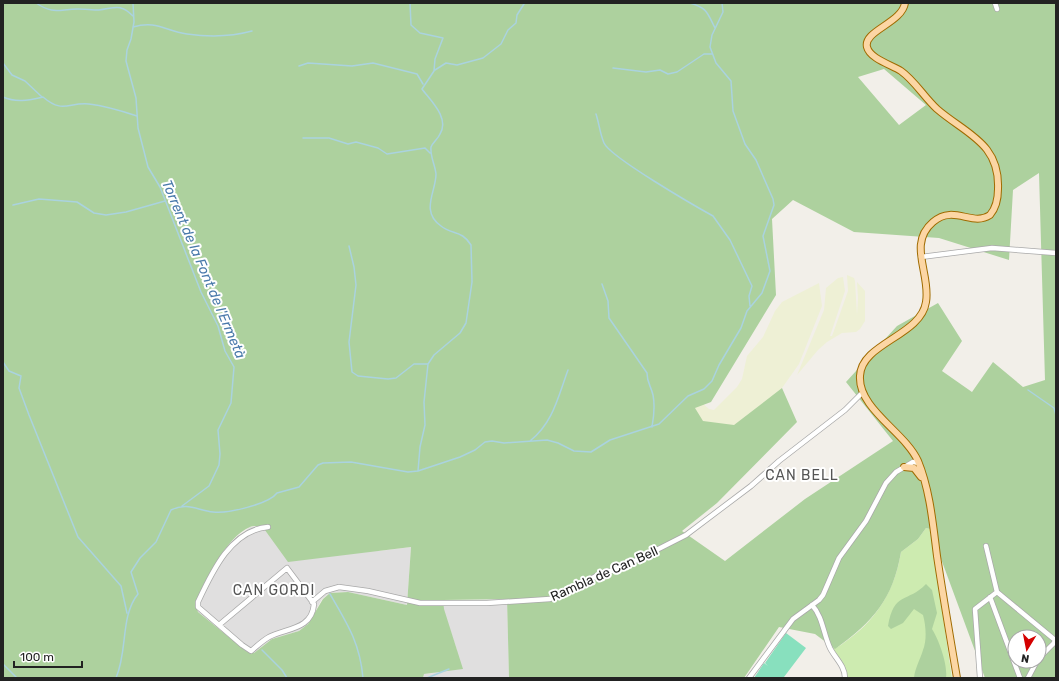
<svg xmlns="http://www.w3.org/2000/svg" width="1059" height="681" viewBox="0 0 1059 681" font-family="Rubik,sans-serif">
<style>
.residential{fill:#e0dfdf}
.farmland{fill:#eef0d5}
.grass{fill:#cdebb0}
.forest{fill:#add19e;fill-rule:evenodd}
.pitch{fill:#88e0be}
.lines{fill:none;stroke-linecap:round;stroke-linejoin:round}
.stream{stroke:#aad3df;stroke-width:1.5}
.minor-casing{stroke:#a9a9a9;stroke-width:6}
.major-casing{stroke:#a06b00;stroke-width:8}
.minor{stroke:#fff;stroke-width:4.5}
.major{stroke:#fcd6a4;stroke-width:6}
.labels{text-anchor:middle;stroke-width:4;stroke-linejoin:round;paint-order:stroke}
.street-label{font-size:13px;fill:#222;stroke:#fff}
.water-label{font-size:14px;font-style:italic;fill:#4a7aab;stroke:#fff}
.neighbourhood-label{font-size:14px;letter-spacing:1px;fill:#555;stroke:#fff}
</style>
<rect width="100%" height="100%" fill="#f2efe9"/>
<!-- residential -->
<path class="residential" d="M 262,526 L 379,551 L 411,547 L 407,605 L 348,592 L 330,593 L 322,599 L 308,624 L 299,631 L 272,639 L 254,653 L 246,651 L 198,612 L 195,603 L 218,560 L 230,544 L 250,527 Z
M 507,599 L 509,678 L 423,678 L 424,674 L 433,673 L 457,650 L 443,609 L 443,600 Z"/>
<!-- farmland -->
<path class="farmland" d="M 847,275 L 854,278 L 855,281 L 857,315 L 858,298 L 857,282 L 865,291 L 865,321 L 860,329 L 856,332 L 842,333 L 827,342 L 818,350 L 797,375 L 824,310 L 826,288 L 838,278 L 843,277 L 845,291 L 830,336 L 832,336 L 836,325 L 848,291 Z
M 819,283 L 822,306 L 799,364 L 782,388 L 771,400 L 738,426 L 703,422 L 698,417 L 695,408 L 702,403 L 709,409 L 714,410 L 737,387 L 742,379 L 747,356 L 763,337 L 775,311 L 782,302 Z"/>
<!-- grass -->
<path class="grass" d="M 926,528 L 930,529 L 952,678 L 845,678 L 831,648 C 838,649 843,643 849,639 C 879,617 895,588 901,552 L 918,539 Z"/>
<!-- forest -->
<path class="forest" d="M 3,3 L 1056,3 L 1056,678 L 985,678 L 930,529 L 926,528 L 918,539 L 901,552 C 893,599 873,622 835,649 L 815,634 L 779,627 L 744,678 L 509,678 L 507,599 L 443,600 L 444,609 L 463,669 L 424,674 L 423,678 L 3,678 ZM 884,69 L 926,105 L 899,125 L 858,77 ZM 1039,173 L 1045,380 L 1023,387 L 993,362 L 972,392 L 942,371 L 962,341 L 938,303 L 897,326 L 846,382 L 893,441 L 805,499 L 725,561 L 682,531 L 717,503 L 797,422 L 782,388 L 734,425 L 703,421 L 695,408 L 711,402 L 776,295 L 772,219 L 793,200 L 854,232 L 939,238 L 1009,260 L 1013,190 ZM 262,526 L 288,562 L 411,547 L 407,605 L 348,592 L 330,593 L 323,599 L 308,624 L 299,631 L 272,639 L 254,653 L 246,651 L 198,612 L 195,603 C 205,581 226,537 250,527 C 253,526 258,526 262,526 ZM 1015,637 L 1039,637 L 1039,661 L 1015,661 Z
M 926,584 L 932,590 L 937,613 L 932,629 C 939,640 948,665 946,678 L 914,678 C 915,668 920,660 923,650 C 927,640 926,626 923,615 L 914,609 L 903,623 L 891,629 L 888,626 C 894,591 908,603 926,584 Z"/>
<!-- pitch -->
<path class="pitch" d="M 786,633 L 806,648 L 784,677 L 754,678 L 764,663 L 768,666 L 765,663 Z"/>
<g class="lines">
<!-- stream -->
<path class="stream" d="M 36,3 C 54,15 59,9 78,9 C 85,9 92,10 99,10 C 115,8 120,3 133,16
M 133,3 L 134,22 L 131,39 L 127,50 L 126,61 L 136,98 L 138,128 L 148,167 L 160,187 L 201,292 L 218,326 L 225,351 L 234,367 L 231,403 L 218,430 L 220,454 L 219,465 L 209,486 L 182,506
M 410,3 L 411,25 L 420,33 L 443,38 L 435,59 L 434,71 L 422,89 C 430,100 450,118 440,134 C 438,139 433,142 431,147 C 430,157 435,164 436,174 C 436,192 420,211 441,226 C 452,235 462,230 471,245 L 472,282 L 466,323 L 460,333 L 434,355 L 428,364 L 424,402 L 425,425 L 420,447 L 418,471
M 690,3 C 707,8 707,12 715,28
M 133,27 C 157,20 165,31 187,34 C 209,37 230,37 252,31
M 3,63 L 12,75 L 25,81 L 42,97
M 299,66 L 308,63 L 352,66 L 373,63 L 417,74 L 423,84
M 613,68 L 646,72 L 660,70 L 668,74 L 677,72 L 704,54 L 712,54
M 435,70 L 446,63 L 457,65 L 483,58 L 501,44 L 508,30 L 516,23 L 517,15 L 524,4
M 3,97 C 17,103 29,100 43,97 C 63,114 68,102 89,104 C 106,106 122,111 137,116
M 596,114 C 599,123 600,134 604,143 C 610,157 695,206 713,216 L 730,240 L 752,286 L 749,296 L 750,306
M 303,138 L 329,138 L 348,144 L 356,142 L 378,148 L 387,154 L 425,148 L 430,153
M 13,205 L 39,199 L 77,202 L 94,213 L 106,215 L 126,212 L 165,201
M 349,246 L 354,267 L 356,285 L 349,342 L 352,372 L 358,376 L 388,379 L 396,378 L 414,364 L 428,364
M 602,284 L 608,301 L 609,318 L 647,373 C 647,383 651,386 653,395 C 655,405 654,416 652,427
M 3,362 L 9,371 L 21,376 L 19,388 L 29,415 L 78,537 L 121,586 L 127,613
M 1028,390 L 1054,408 L 1056,415
M 530,441 C 553,423 558,397 568,370
M 330,594 C 347,623 360,643 363,678
M 262,650 L 282,670 L 287,678
M 3,664 L 17,678
M 116,678 C 128,651 120,616 138,594 L 131,572 L 140,558 L 156,542 L 171,510 C 187,502 197,510 213,512 C 227,514 269,504 277,493 L 299,487 L 318,465 L 323,463 L 351,462 L 408,472 L 418,471 L 460,457 L 475,450 L 485,442 L 492,441 L 504,443 L 547,440 L 558,443 L 574,451 L 591,452 L 610,440 L 659,424 L 688,396 L 704,389 L 712,381 L 719,365 L 741,328 L 747,311 L 762,293 L 770,271 L 763,236 L 774,205 L 773,199 L 756,160 L 745,144 L 733,111 L 731,81 L 716,63 L 710,47 L 712,35 L 723,12 L 722,3
M 427,678 L 449,669"/>
<!-- minor casing -->
<g class="minor-casing">
<path id="minor" d="M 995,3 L 997,9
M 921,257 L 992,248 L 1056,253
M 986,546 L 997,592 L 1055,640 L 1054,643 L 1039,658
M 990,597 L 1020,678
M 312,602 L 325,591 L 339,587 L 368,591 L 420,603 L 487,603 L 550,599 L 561,595 L 598,575 L 623,567 L 686,535 L 751,486 L 779,461 L 845,410 L 863,392
M 812,605 C 823,617 823,633 830,648 C 835,658 845,666 845,678
M 219,625 L 287,568 L 314,604 C 312,630 286,628 269,637 C 262,641 257,646 251,651 L 242,645 L 198,607 L 198,602 C 212,572 231,530 268,527
M 749,678 L 793,619 L 819,600 L 823,595 L 839,558 L 866,521 L 886,483 L 896,472 L 913,462 L 919,463
M 980,678 L 975,609 L 997,592
M 1028,678 L 1037,661"/>
</g>
<!-- major casing -->
<g class="major-casing">
<path id="major" d="M 905,3 C 902,23 863,31 867,47 C 870,59 892,65 901,71 C 915,81 924,97 937,109 C 966,134 1000,143 998,189 C 998,198 996,208 990,215 C 972,227 954,204 933,222 C 907,244 931,274 926,302 C 921,336 861,343 860,376 C 858,409 905,432 918,461 C 930,490 933,525 937,556 C 943,596 950,637 957,678
M 904,467 L 914,468 L 921,477"/>
</g>
<!-- minor -->
<use href="#minor" class="minor"/>
<!-- major -->
<use href="#major" class="major"/>
</g>
<g class="labels">
<!-- street labels -->
<g class="street-label">
<text transform="translate(604 573) rotate(-24)" y="5">Rambla de Can Bell</text>
</g>
<!-- water labels -->
<g class="water-label">
<text transform="translate(204 269) rotate(67)" y="5">Torrent de la Font de l'Ermetà</text>
</g>
<!-- neighbourhood labels -->
<g class="neighbourhood-label">
<text x="802" y="480">CAN BELL</text>
<text x="274" y="595">CAN GORDI</text>
</g>
</g>
<!-- border -->
<rect width="1059" height="681" fill="none" stroke="#222222" stroke-width="8"/>
<!-- north arrow -->
<g transform="translate(1027 649) rotate(190)"><circle r="19" fill="#ffffff" stroke="#a7a7a7"/>
<path d="M0-3L7 15L0 10L-7 15Z" fill="#d40000"/>
<text y="-6" font-size="11" font-weight="bold" text-anchor="middle" fill="#222222">N</text>
</g>
<!-- scale -->
<path d="M14 661v6h68v-6" fill="none" stroke="#222222" stroke-width="2"/>
<text x="20" y="661" font-size="12" fill="#222222" stroke="#ffffff" stroke-width="3" paint-order="stroke">100 m</text>
</svg>
